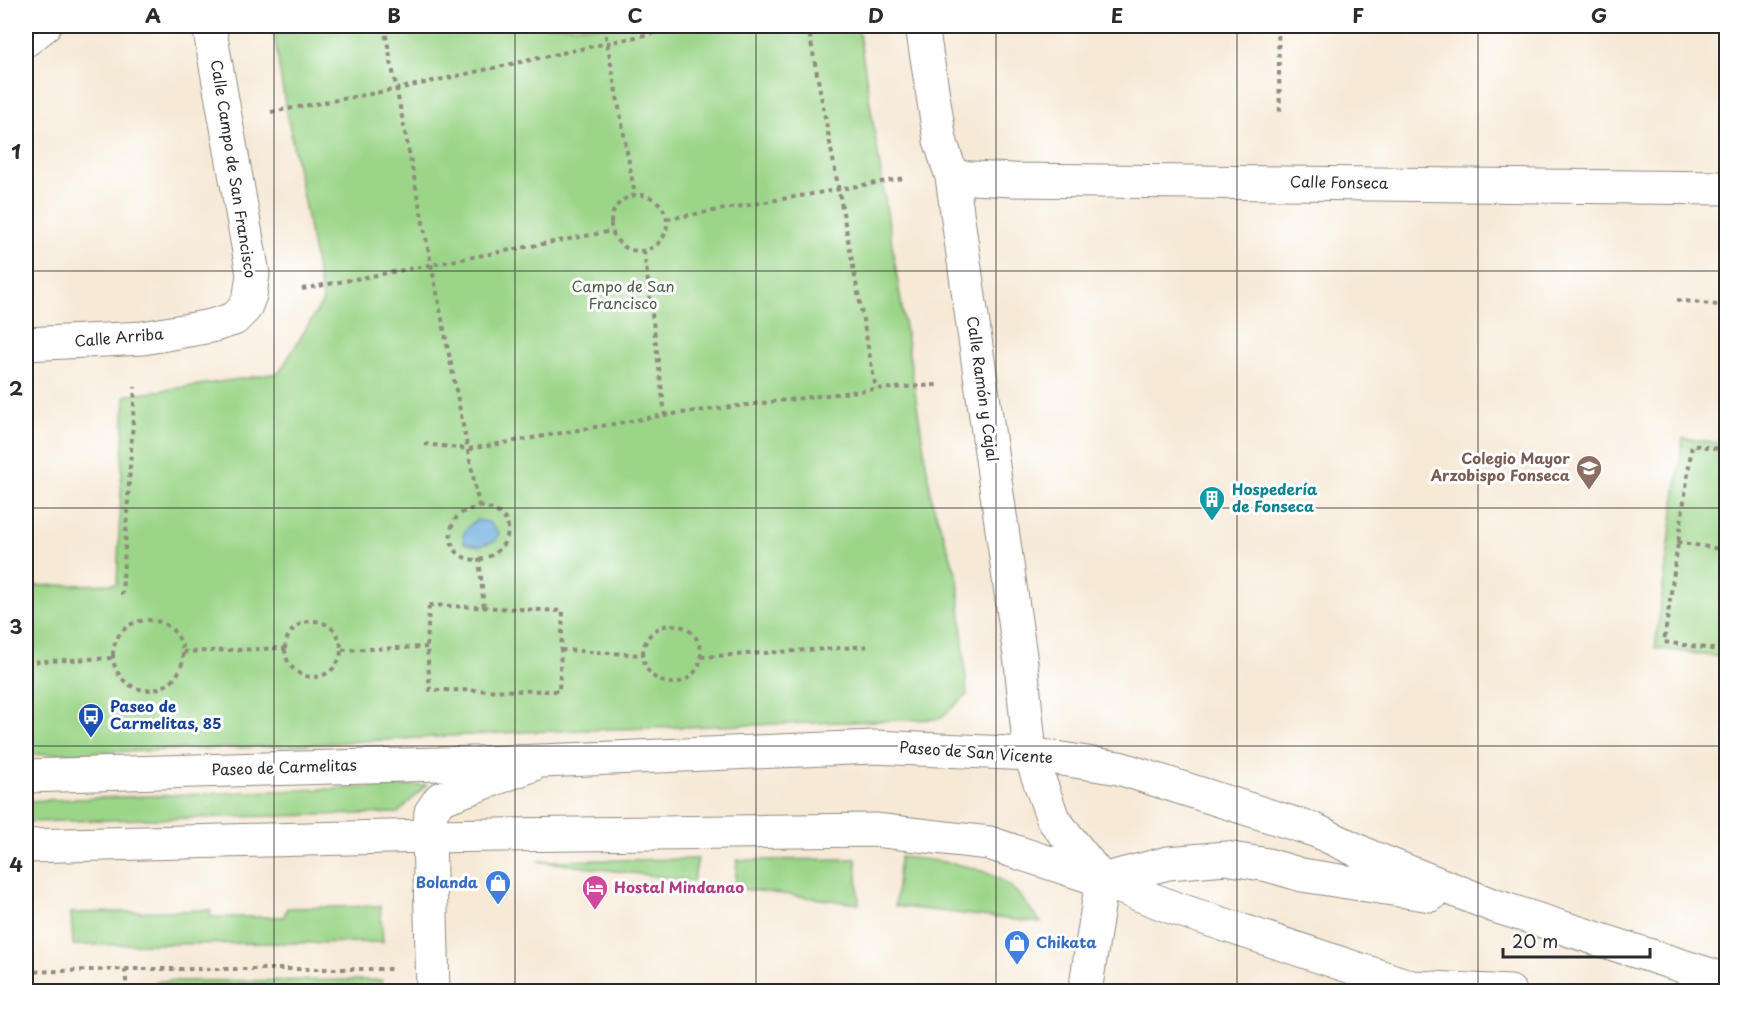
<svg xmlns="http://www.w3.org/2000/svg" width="1752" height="1017" viewBox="0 0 1752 1017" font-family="'Playpen Sans',sans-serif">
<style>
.green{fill:#9bd588;stroke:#63805a;stroke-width:1.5}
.water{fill:#68aadc;stroke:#4a6a84;stroke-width:1.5}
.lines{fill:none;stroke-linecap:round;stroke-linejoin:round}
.minor-casing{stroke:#908a80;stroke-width:35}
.major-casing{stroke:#908a80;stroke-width:35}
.highway-casing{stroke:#908a80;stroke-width:35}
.path{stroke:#908a80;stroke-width:4;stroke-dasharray:4.5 4.5;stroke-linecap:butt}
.minor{stroke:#fff;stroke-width:33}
.major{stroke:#fff;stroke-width:33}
.highway{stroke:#fff;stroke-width:33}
.grid{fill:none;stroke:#2b2b2b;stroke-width:1.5;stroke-opacity:0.55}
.labels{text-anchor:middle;stroke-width:6;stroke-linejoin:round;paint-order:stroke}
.street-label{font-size:15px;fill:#2b2b2b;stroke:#fff}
.park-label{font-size:15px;fill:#4d5e47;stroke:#fff}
.education-label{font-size:15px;font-weight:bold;fill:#785e54;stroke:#fff;text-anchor:end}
.culture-label{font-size:15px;font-weight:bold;fill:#0d838f;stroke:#fff;text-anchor:start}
.transit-label{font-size:15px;font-weight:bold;fill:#164399;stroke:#fff;text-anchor:start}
.shop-label{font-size:15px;font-weight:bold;fill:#366cbe;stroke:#fff;text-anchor:end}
.hotel-label{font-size:15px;font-weight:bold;fill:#b23c85;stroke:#fff;text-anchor:start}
.neatline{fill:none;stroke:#2b2b2b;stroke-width:2}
.grid-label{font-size:20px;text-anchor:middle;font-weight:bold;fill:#2b2b2b}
</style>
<rect width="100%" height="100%" fill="#fff"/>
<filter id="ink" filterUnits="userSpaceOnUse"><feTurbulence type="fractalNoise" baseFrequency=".0167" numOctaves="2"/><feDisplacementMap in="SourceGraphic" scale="12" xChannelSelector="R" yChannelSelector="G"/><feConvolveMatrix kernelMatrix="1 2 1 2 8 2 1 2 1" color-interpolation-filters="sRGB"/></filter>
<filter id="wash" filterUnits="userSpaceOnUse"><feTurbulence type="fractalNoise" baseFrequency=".008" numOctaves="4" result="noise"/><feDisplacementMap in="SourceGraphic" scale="24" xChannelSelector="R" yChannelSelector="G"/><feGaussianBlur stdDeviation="1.35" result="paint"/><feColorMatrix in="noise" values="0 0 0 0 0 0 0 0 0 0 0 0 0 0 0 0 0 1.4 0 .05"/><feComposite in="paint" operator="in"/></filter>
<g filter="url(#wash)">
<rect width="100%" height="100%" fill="#f6e9d6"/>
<!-- green -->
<path class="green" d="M 273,26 L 858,26 L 932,501 L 958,579 L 967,695 L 939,719 L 520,732 L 279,746 L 26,755 L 26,586 L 117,584 L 125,396 L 279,373 L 323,301 L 284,98 Z
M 1683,438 L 1726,444 L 1726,658 L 1655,648 Z
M 426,785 L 398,813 L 26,822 L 26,801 Z
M 900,857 C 934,860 984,864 1011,887 C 1023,898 1032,911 1041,923 L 895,906 Z
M 698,859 L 693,881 L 537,861 Z
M 856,859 L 859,904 L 735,888 L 737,860 Z
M 380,906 L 383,942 L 73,945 L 71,913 L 210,910 L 211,917 L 284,917 L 287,908 Z
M 382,980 L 381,992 L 144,991 L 152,984 L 160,981 Z"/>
<!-- water -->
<path class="water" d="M 476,520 L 489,522 L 499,533 L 496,541 L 479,546 L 464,543 L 463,534 L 470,525 Z"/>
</g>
<g filter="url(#ink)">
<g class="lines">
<!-- minor casing -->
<g class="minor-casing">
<path id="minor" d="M 922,26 L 940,140 L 952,177 L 1021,663 L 1030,754
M 26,40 L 44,26
M 952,177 L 1013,180 L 1726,188
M 26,344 L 143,338 L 211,326 L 234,319 L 245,308 L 250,295 L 253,274 L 209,26
M 433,992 L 429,836 L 431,812 L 440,799 L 532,765"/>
</g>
<!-- major casing -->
<g class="major-casing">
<path id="major" d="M 1030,754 L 1053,819 L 1102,880 L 1085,992"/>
</g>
<!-- highway casing -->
<g class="highway-casing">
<path id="highway" d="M 26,776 L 542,761 L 874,747 L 1030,754 L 1119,768 L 1317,831 L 1371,857 L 1492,905 L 1726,980
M 26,846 L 429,836 L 875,830 L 989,843 L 1102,880 L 1174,908 L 1427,992
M 1102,880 L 1168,863 L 1226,858 L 1268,865 L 1302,875 L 1431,895
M 1413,987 L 1510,992"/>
</g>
<!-- path -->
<path class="path" d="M 384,26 L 479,506
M 604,26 L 635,195
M 808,26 L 876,389
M 1278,26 L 1280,115
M 271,112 L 397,89 L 686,26
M611 223a28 28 0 1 1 56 0a28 28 0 1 1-56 0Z
M 667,219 L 904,178
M 644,251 L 665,415
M 302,289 L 612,231
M 1677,300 L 1726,306
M 424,444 L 469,449 L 665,415 L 876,389 L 937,385
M 1726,450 L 1692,445 L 1664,642 L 1726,651
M 479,506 C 540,516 491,579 459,554 C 448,545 448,526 458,516 C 462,511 473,509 479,506 Z
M 1677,542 L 1726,550
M 479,558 L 484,608
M 122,595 L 135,387
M 429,605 L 563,611 L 559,691 L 430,690 L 427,647 Z
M113 655a35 35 0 1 1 70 0a35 35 0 1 1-70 0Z
M285 649a28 28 0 1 1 56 0a28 28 0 1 1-56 0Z
M643 654a29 29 0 1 1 58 0a29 29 0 1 1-58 0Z
M 342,650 L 427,647
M 561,650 L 643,655
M 183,652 L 286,648
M 701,657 L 871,646
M 26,662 L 112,658
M 125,969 L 127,992
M 26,972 L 125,969 L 391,969"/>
<!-- minor -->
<use href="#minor" class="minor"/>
<!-- major -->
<use href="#major" class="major"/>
<!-- highway -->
<use href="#highway" class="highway"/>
</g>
</g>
<!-- grid -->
<path class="grid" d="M 274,26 L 274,992M 515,26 L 515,992M 756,26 L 756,992M 996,26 L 996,992M 1237,26 L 1237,992M 1478,26 L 1478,992M 26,271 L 1726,271M 26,508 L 1726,508M 26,746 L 1726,746"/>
<!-- icons -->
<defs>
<g id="university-pin" transform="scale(1.35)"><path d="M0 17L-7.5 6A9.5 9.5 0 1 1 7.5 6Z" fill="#8d6e63" stroke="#fff"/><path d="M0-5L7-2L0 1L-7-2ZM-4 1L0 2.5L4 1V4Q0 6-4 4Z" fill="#fff"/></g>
<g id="building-pin" transform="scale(1.35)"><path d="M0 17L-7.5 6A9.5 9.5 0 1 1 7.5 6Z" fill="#0f9aa8" stroke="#fff"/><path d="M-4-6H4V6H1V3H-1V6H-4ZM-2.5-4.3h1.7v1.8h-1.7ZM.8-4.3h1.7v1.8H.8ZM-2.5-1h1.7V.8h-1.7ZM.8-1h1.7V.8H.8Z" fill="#fff"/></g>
<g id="bus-pin" transform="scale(1.35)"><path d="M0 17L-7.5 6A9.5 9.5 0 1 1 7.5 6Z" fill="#1a4fb4" stroke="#fff"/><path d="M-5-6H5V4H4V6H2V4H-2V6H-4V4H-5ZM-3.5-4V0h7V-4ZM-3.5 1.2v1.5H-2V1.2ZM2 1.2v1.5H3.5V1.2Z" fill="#fff"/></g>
<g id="shop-pin" transform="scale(1.35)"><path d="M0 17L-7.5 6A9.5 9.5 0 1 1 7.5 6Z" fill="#3f7fe0" stroke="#fff"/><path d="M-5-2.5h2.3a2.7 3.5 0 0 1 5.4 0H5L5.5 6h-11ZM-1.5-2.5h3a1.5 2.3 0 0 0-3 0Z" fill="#fff"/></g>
<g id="hotel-pin" transform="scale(1.35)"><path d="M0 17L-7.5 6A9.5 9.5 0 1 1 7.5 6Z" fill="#d1479c" stroke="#fff"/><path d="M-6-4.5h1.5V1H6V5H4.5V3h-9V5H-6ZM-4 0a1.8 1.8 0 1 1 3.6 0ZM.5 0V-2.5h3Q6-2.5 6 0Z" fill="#fff"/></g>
</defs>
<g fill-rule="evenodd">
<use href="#university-pin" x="1589" y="468"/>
<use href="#building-pin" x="1212" y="499"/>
<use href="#bus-pin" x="91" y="716"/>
<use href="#shop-pin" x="498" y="883"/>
<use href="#hotel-pin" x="595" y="888"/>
<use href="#shop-pin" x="1017" y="943"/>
</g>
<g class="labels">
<!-- street labels -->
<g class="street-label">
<text transform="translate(233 169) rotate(81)" y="5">Calle Campo de San Francisco</text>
<text transform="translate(1339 183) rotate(1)" y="5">Calle Fonseca</text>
<text transform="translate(119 338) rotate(-5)" y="5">Calle Arriba</text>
<text transform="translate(982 389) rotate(82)" y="5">Calle Ramón y Cajal</text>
<text transform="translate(976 753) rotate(4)" y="5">Paseo de San Vicente</text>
<text transform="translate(284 768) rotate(-2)" y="5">Paseo de Carmelitas</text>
</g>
<!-- park labels -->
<g class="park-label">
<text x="623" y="292">Campo de San<tspan x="623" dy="17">Francisco</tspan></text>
</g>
<!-- education labels -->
<g class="education-label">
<text x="1570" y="464">Colegio Mayor<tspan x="1570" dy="17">Arzobispo Fonseca</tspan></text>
</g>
<!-- culture labels -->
<g class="culture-label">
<text x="1232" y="495">Hospedería<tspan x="1232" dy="17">de Fonseca</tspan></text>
</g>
<!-- transit labels -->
<g class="transit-label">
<text x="110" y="712">Paseo de<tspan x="110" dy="17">Carmelitas, 85</tspan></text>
</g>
<!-- shop labels -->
<g class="shop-label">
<text x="478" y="888">Bolanda</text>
<text x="1036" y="948" text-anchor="start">Chikata</text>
</g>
<!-- hotel labels -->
<g class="hotel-label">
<text x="614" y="893">Hostal Mindanao</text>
</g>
</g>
<!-- margin -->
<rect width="1752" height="1017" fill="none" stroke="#fff" stroke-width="66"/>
<!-- scale -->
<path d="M1503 948v9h147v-9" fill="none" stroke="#2b2b2b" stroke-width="3"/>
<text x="1512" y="948" font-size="18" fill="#2b2b2b" stroke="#ffffff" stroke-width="4.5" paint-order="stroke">20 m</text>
<rect x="33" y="33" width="1686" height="951" class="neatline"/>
<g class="grid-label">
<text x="153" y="23">A</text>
<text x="394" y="23">B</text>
<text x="635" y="23">C</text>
<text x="876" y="23">D</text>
<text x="1117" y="23">E</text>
<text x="1358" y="23">F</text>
<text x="1599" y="23">G</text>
<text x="16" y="159">1</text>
<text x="16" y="396">2</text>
<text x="16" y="634">3</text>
<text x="16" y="872">4</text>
</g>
</svg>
